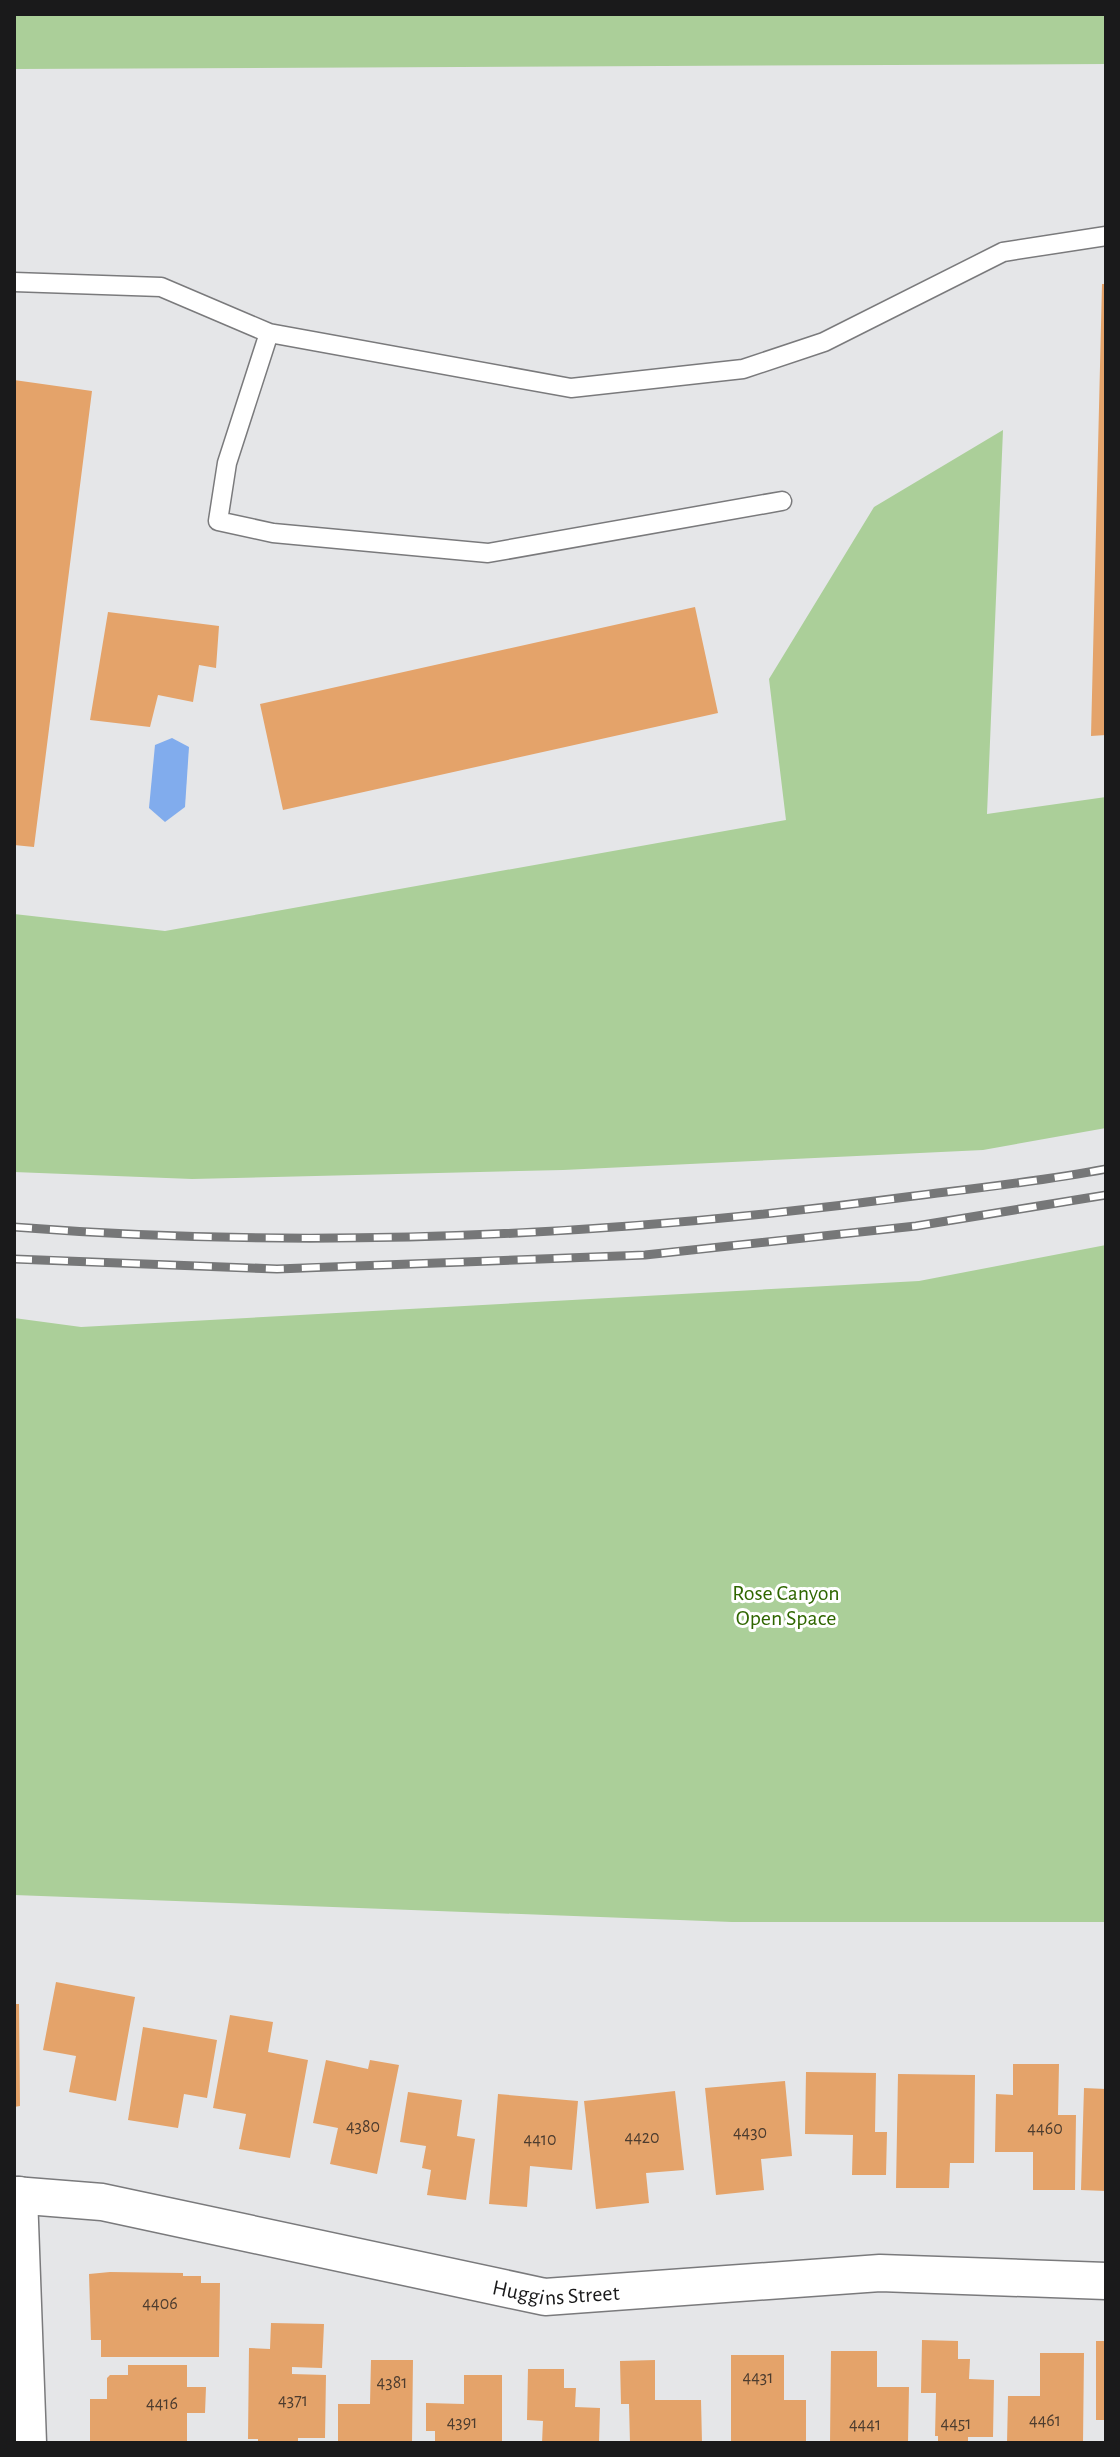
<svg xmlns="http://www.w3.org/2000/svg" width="1120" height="2457" viewBox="0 0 1120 2457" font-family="'Alegreya Sans',sans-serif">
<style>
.green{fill:#abcf99}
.water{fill:#81aced}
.building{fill:#e4a36a}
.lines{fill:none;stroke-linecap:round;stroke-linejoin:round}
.lane-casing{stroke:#7a7a7c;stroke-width:21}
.street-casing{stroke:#7a7a7c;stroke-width:39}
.lane{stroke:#fff;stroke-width:18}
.street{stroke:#fff;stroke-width:36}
.rail-casing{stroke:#767778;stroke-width:9}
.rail{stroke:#fff;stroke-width:6;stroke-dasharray:18;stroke-linecap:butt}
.labels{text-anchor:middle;stroke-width:6;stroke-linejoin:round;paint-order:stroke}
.number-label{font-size:18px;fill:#4c3c2f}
.park-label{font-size:22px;fill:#2f6600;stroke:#fff}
.street-label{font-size:22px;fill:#1a1a1b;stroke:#fff}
</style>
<rect width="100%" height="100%" fill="#e5e6e8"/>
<!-- green -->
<path class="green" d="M 14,14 L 1106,14 L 1106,64 L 14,69 Z
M 1003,430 L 987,814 L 1106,797 L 1106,1128 L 983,1150 L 563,1170 L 192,1179 L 14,1172 L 14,914 L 165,931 L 786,820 L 769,679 L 874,507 Z
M 1106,1245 L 1106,1922 L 732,1922 L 14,1895 L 14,1318 L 81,1327 L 919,1281 Z"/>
<!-- water -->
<path class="water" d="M 172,738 L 189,747 L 185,807 L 165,822 L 149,808 L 155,745 Z"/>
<!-- building -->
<path class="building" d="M 1102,284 L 1106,284 L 1106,735 L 1091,736 Z
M 14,380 L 92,391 L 34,847 L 14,845 Z
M 695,607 L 718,713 L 283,810 L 260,704 Z
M 108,612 L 219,626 L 216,668 L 199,665 L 193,702 L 158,695 L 150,727 L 90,720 Z
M 56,1982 L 135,1997 L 116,2101 L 69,2092 L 76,2056 L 43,2050 Z
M 14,2004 L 19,2004 L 20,2106 L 14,2107 Z
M 230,2015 L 273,2022 L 268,2052 L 308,2060 L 290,2158 L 239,2149 L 246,2114 L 213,2108 Z
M 143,2027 L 217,2040 L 207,2098 L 184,2094 L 178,2128 L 128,2120 Z
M 326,2060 L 368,2069 L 370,2060 L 399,2065 L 377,2174 L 330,2164 L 338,2128 L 313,2123 Z
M 1013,2064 L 1059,2064 L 1058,2115 L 1076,2115 L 1075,2190 L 1033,2190 L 1033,2152 L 995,2152 L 996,2094 L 1013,2095 Z
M 806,2072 L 876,2073 L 875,2132 L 887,2132 L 886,2175 L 852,2175 L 853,2135 L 805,2134 Z
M 898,2074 L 975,2075 L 974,2163 L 950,2163 L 949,2188 L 896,2188 Z
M 785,2081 L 792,2156 L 761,2159 L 764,2190 L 716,2195 L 705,2088 Z
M 1084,2088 L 1106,2089 L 1106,2191 L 1081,2190 Z
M 675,2091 L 684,2170 L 646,2173 L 649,2203 L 596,2209 L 584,2101 Z
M 408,2092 L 462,2100 L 457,2136 L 475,2139 L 466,2200 L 427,2195 L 431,2170 L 422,2168 L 426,2146 L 400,2142 Z
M 498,2094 L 578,2101 L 572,2170 L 530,2166 L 527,2207 L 489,2204 Z
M 110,2272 L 183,2273 L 183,2276 L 201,2276 L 201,2283 L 220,2283 L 219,2357 L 101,2357 L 101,2340 L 91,2340 L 89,2274 Z
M 271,2323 L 324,2324 L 322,2368 L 292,2367 L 292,2374 L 326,2375 L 325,2438 L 298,2438 L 298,2443 L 258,2443 L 258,2439 L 248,2439 L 249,2348 L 270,2349 Z
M 922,2340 L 958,2341 L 958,2359 L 970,2359 L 969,2379 L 994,2380 L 993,2437 L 968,2437 L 968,2443 L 938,2443 L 938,2436 L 935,2436 L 936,2393 L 921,2393 Z
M 1096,2341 L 1106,2341 L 1106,2420 L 1096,2420 Z
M 831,2351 L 877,2351 L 877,2387 L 909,2387 L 908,2443 L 830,2443 Z
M 1040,2353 L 1084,2353 L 1083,2443 L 1007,2443 L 1008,2396 L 1040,2396 Z
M 731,2355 L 784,2355 L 784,2400 L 806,2400 L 806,2443 L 731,2443 Z
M 371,2360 L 413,2360 L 412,2443 L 338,2443 L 338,2404 L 370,2404 Z
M 655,2360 L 655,2400 L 701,2400 L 702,2443 L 630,2443 L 629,2404 L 621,2404 L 620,2361 Z
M 128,2365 L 187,2365 L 187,2387 L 206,2387 L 205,2413 L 187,2413 L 187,2442 L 90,2441 L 90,2399 L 107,2399 L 107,2378 L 110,2375 L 128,2375 Z
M 528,2369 L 564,2369 L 564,2388 L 576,2388 L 575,2407 L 600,2408 L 599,2443 L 542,2443 L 543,2421 L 527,2420 Z
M 464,2375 L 502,2375 L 502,2443 L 435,2443 L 435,2431 L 426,2431 L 426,2403 L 464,2404 Z"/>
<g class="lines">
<!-- lane casing -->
<g class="lane-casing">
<path id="lane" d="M 14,282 L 161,287 L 269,333 L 571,388 L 743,369 L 824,342 L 1003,252 L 1106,236
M 269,333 L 227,463 L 218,521 L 273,533 L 488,553 L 782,501"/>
</g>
<!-- street casing -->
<g class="street-casing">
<g id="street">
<path id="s1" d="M 14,2195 L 102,2202 L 545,2297 L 880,2273 L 1106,2281"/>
<path d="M 19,2195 L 28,2443"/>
</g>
</g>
<!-- lane -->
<use href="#lane" class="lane"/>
<!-- street -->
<use href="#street" class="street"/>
<!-- rail casing -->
<g class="rail-casing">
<path id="rail" d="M 14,1227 C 313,1250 618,1236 914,1196 C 978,1188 1043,1181 1106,1169
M 14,1259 L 277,1269 L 645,1255 L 916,1226 L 1106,1195"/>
</g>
<!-- rail -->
<use href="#rail" class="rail"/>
</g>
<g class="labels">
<!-- number labels -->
<g class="number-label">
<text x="363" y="2132">4380</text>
<text x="1045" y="2134">4460</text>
<text x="750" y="2138">4430</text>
<text x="642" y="2143">4420</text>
<text x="540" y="2145">4410</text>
<text x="160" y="2309">4406</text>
<text x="758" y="2383">4431</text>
<text x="392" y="2388">4381</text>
<text x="293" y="2406">4371</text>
<text x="162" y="2409">4416</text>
<text x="1045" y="2426">4461</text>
<text x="462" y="2428">4391</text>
<text x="956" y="2429">4451</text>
<text x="865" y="2430">4441</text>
</g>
<!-- park labels -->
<g class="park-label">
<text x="786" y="1600">Rose Canyon<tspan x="786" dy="25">Open Space</tspan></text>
</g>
<!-- street labels -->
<g class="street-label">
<text dy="8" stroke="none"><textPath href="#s1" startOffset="552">Huggins Street</textPath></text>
</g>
</g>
<!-- border -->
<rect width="1120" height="2457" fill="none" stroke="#1a1a1b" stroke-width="32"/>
</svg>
